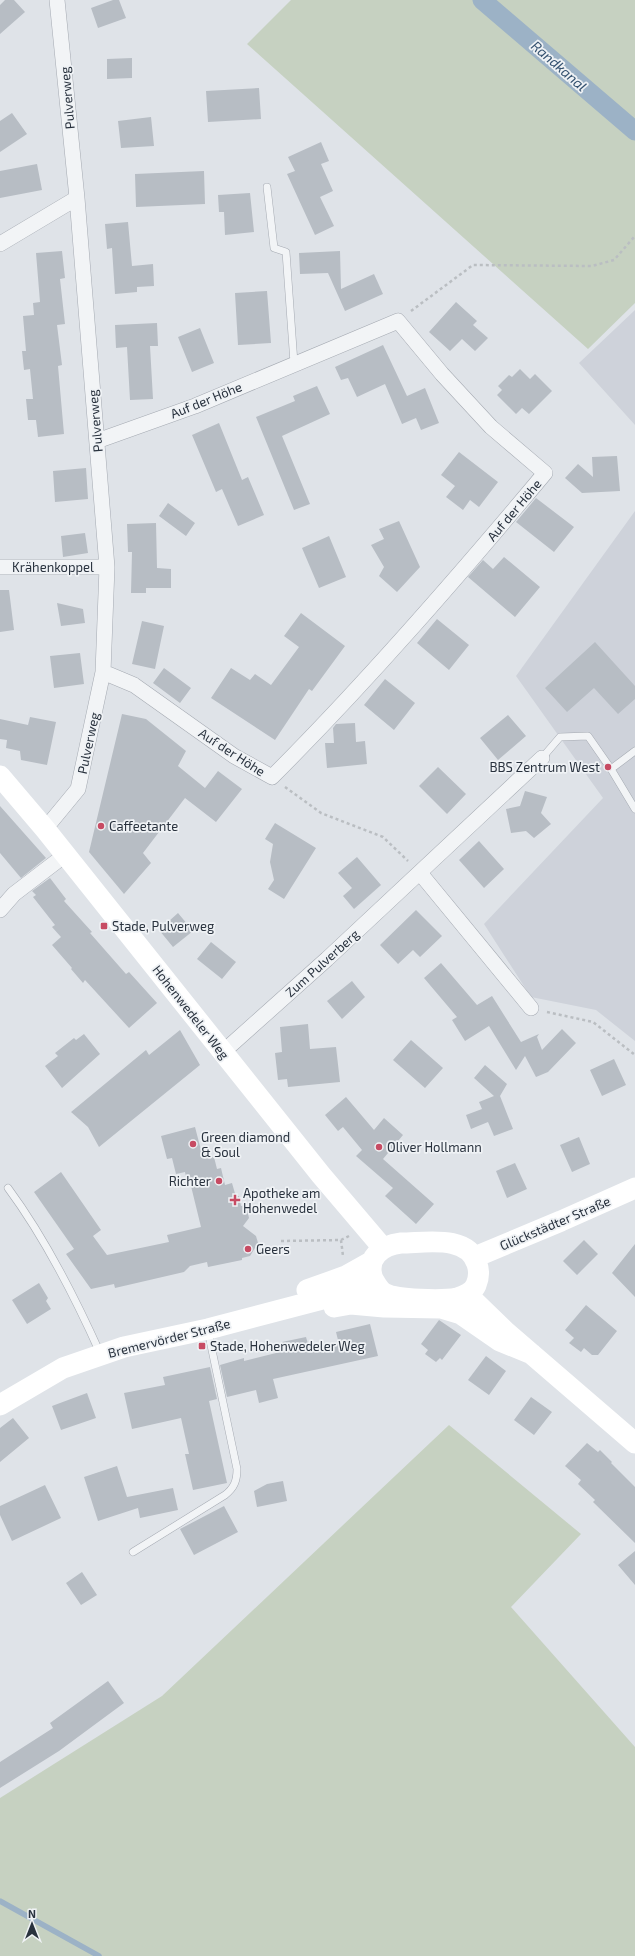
<svg xmlns="http://www.w3.org/2000/svg" width="635" height="1956" viewBox="0 0 635 1956" font-family="'Exo 2',sans-serif">
<style>
.built{fill:#ced2da}
.green{fill:#c6d1c1}
.lines{fill:none;stroke-linecap:round;stroke-linejoin:round}
.stream{stroke:#9cb2c6;stroke-width:5.5}
.canal{stroke:#9cb2c6;stroke-width:19}
.building{fill:#b7bdc4}
.lane-casing{stroke:#a5aab2;stroke-width:8}
.street-casing{stroke:#a5aab2;stroke-width:16}
.path{stroke:#babec2;stroke-width:2.5;stroke-dasharray:3 3;stroke-linecap:butt}
.lane{stroke:#f2f4f6;stroke-width:7}
.street{stroke:#f2f4f6;stroke-width:15}
.secondary{stroke:#fff;stroke-width:21}
.poi-dot{fill:#c74b63;stroke:#eff2f5;stroke-width:1.5}
.labels{text-anchor:middle;stroke-width:3.5;stroke-linejoin:round;paint-order:stroke}
.street-label{font-size:13px;fill:#29323e;stroke:#eff2f5}
.poi-label{font-size:13px;fill:#29323e;stroke:#eff2f5;text-anchor:start}
.water-label{font-size:14px;font-style:italic;fill:#355270;stroke:#eff2f5}
</style>
<rect width="100%" height="100%" fill="#dfe3e8"/>
<!-- built -->
<path class="built" d="M 635,310 L 635,425 L 579,363 Z
M 635,511 L 635,1041 L 596,1010 L 531,997 L 484,924 L 603,798 L 516,676 Z"/>
<!-- green -->
<path class="green" d="M 291,0 L 635,0 L 635,303 L 588,349 L 247,44 Z
M 449,1425 L 581,1534 L 511,1607 L 635,1747 L 635,1956 L 0,1956 L 0,1798 L 162,1696 Z"/>
<g class="lines">
<!-- stream -->
<path class="stream" d="M 0,1901 L 99,1956"/>
<!-- canal -->
<path class="canal" d="M 482,0 L 635,131"/>
</g>
<!-- building -->
<path class="building" d="M 5,0 L 14,0 L 25,12 L 0,34 L 0,5 Z
M 113,0 L 119,0 L 126,18 L 98,28 L 91,8 Z
M 132,58 L 132,78 L 107,79 L 107,59 Z
M 259,88 L 261,119 L 208,122 L 206,91 Z
M 12,113 L 27,134 L 0,152 L 0,121 Z
M 151,117 L 154,146 L 121,148 L 118,121 Z
M 321,142 L 329,161 L 321,164 L 333,191 L 320,197 L 334,226 L 315,235 L 287,174 L 295,171 L 288,157 Z
M 37,164 L 42,190 L 0,198 L 0,171 Z
M 204,171 L 205,204 L 136,207 L 135,174 Z
M 250,193 L 254,232 L 225,235 L 224,212 L 219,212 L 218,195 Z
M 128,222 L 132,266 L 153,264 L 154,286 L 137,287 L 137,292 L 115,294 L 112,248 L 107,249 L 105,224 Z
M 62,251 L 65,278 L 60,279 L 65,324 L 57,325 L 62,365 L 58,366 L 64,434 L 38,437 L 36,420 L 28,420 L 26,399 L 33,399 L 30,369 L 24,370 L 22,351 L 26,351 L 23,316 L 34,315 L 33,303 L 40,302 L 36,253 Z
M 340,251 L 341,289 L 374,274 L 383,294 L 345,311 L 328,273 L 300,274 L 299,253 Z
M 267,291 L 271,343 L 238,345 L 235,293 Z
M 456,302 L 477,321 L 473,325 L 488,338 L 475,351 L 462,339 L 450,351 L 429,332 Z
M 157,323 L 158,346 L 150,346 L 153,399 L 130,400 L 127,347 L 116,348 L 115,325 Z
M 200,328 L 214,363 L 192,372 L 178,337 Z
M 383,345 L 407,396 L 425,388 L 439,423 L 421,430 L 416,418 L 402,424 L 385,384 L 357,397 L 348,378 L 341,380 L 335,367 Z
M 520,369 L 530,379 L 535,374 L 552,391 L 529,414 L 522,408 L 516,414 L 497,395 L 502,390 L 498,386 L 509,375 L 512,377 Z
M 317,386 L 330,414 L 282,436 L 310,504 L 294,510 L 256,417 L 295,401 L 293,396 Z
M 219,423 L 242,480 L 248,477 L 264,515 L 238,526 L 222,489 L 216,492 L 192,435 Z
M 459,452 L 498,482 L 479,507 L 470,500 L 463,510 L 446,497 L 455,486 L 441,475 Z
M 617,456 L 620,491 L 582,493 L 565,478 L 578,464 L 593,477 L 592,457 Z
M 86,468 L 88,499 L 55,502 L 53,471 Z
M 536,498 L 574,527 L 554,552 L 516,522 Z
M 168,503 L 195,523 L 186,536 L 159,516 Z
M 399,521 L 420,567 L 397,592 L 379,576 L 384,567 L 371,545 L 384,539 L 379,529 Z
M 156,523 L 157,568 L 171,569 L 171,588 L 146,588 L 146,593 L 131,593 L 132,552 L 128,552 L 127,524 Z
M 85,533 L 88,553 L 63,557 L 61,536 Z
M 329,536 L 346,577 L 319,588 L 302,548 Z
M 504,557 L 540,587 L 515,617 L 468,577 L 483,560 L 493,569 Z
M 0,590 L 9,590 L 14,630 L 0,632 Z
M 57,603 L 83,609 L 85,623 L 61,626 Z
M 301,613 L 345,646 L 312,691 L 309,689 L 275,740 L 211,698 L 231,668 L 250,680 L 255,674 L 271,685 L 299,647 L 284,636 Z
M 437,619 L 469,645 L 449,670 L 417,643 Z
M 142,621 L 164,626 L 155,669 L 132,664 Z
M 595,642 L 635,686 L 635,699 L 618,714 L 594,688 L 567,712 L 545,688 Z
M 80,653 L 84,684 L 54,688 L 50,656 Z
M 164,668 L 191,688 L 180,703 L 153,683 Z
M 385,679 L 415,703 L 394,730 L 364,705 Z
M 122,714 L 146,719 L 186,751 L 178,766 L 205,788 L 218,771 L 242,789 L 216,822 L 185,798 L 143,853 L 151,863 L 124,894 L 89,852 Z
M 508,715 L 526,736 L 498,760 L 480,738 Z
M 30,717 L 56,722 L 47,765 L 21,760 L 20,751 L 6,748 L 7,740 L 0,739 L 0,719 L 28,725 Z
M 355,723 L 356,742 L 365,741 L 367,764 L 327,768 L 325,743 L 334,743 L 333,728 L 336,724 Z
M 438,767 L 466,794 L 447,814 L 419,786 Z
M 525,791 L 547,797 L 541,813 L 551,824 L 534,838 L 526,831 L 511,833 L 506,809 L 520,806 Z
M 0,806 L 46,858 L 21,878 L 0,853 Z
M 275,823 L 316,848 L 284,899 L 268,889 L 274,880 L 270,862 L 273,844 L 265,839 Z
M 479,841 L 504,869 L 484,888 L 459,860 Z
M 357,857 L 381,885 L 354,909 L 343,896 L 352,888 L 338,873 Z
M 50,878 L 66,899 L 64,901 L 92,932 L 90,933 L 126,974 L 129,972 L 157,1003 L 129,1028 L 85,980 L 83,983 L 71,969 L 72,968 L 52,945 L 61,937 L 52,927 L 55,925 L 33,897 L 36,895 L 32,891 Z
M 416,910 L 442,936 L 420,957 L 413,950 L 398,964 L 380,945 Z
M 178,913 L 193,931 L 173,947 L 159,930 Z
M 211,942 L 236,962 L 222,979 L 197,959 Z
M 441,963 L 477,1005 L 492,996 L 521,1042 L 539,1034 L 537,1037 L 542,1050 L 562,1029 L 576,1043 L 548,1072 L 536,1077 L 525,1056 L 516,1070 L 489,1026 L 465,1041 L 452,1020 L 457,1017 L 424,978 Z
M 352,981 L 365,997 L 342,1019 L 327,1001 Z
M 308,1024 L 310,1049 L 336,1047 L 340,1082 L 288,1087 L 287,1079 L 278,1080 L 275,1053 L 282,1052 L 280,1027 Z
M 180,1030 L 200,1065 L 99,1147 L 88,1127 L 71,1112 L 146,1050 L 149,1055 Z
M 84,1034 L 100,1054 L 62,1088 L 45,1066 L 58,1056 L 55,1053 L 74,1038 L 76,1040 Z
M 411,1040 L 443,1068 L 425,1088 L 393,1060 Z
M 614,1059 L 626,1085 L 602,1096 L 590,1070 Z
M 485,1065 L 507,1084 L 500,1096 L 513,1129 L 494,1136 L 488,1122 L 471,1129 L 466,1115 L 482,1109 L 479,1102 L 494,1096 L 474,1078 Z
M 346,1097 L 374,1130 L 384,1118 L 403,1135 L 383,1159 L 434,1204 L 416,1224 L 385,1196 L 393,1188 L 356,1156 L 362,1150 L 343,1127 L 338,1131 L 325,1115 Z
M 195,1127 L 201,1150 L 208,1148 L 210,1158 L 214,1157 L 217,1169 L 221,1168 L 225,1185 L 232,1183 L 236,1197 L 239,1196 L 241,1206 L 246,1205 L 249,1218 L 243,1226 L 256,1236 L 258,1243 L 250,1256 L 242,1258 L 242,1260 L 208,1267 L 207,1262 L 190,1266 L 184,1272 L 115,1288 L 114,1284 L 91,1289 L 66,1254 L 74,1249 L 34,1192 L 61,1172 L 101,1230 L 93,1236 L 107,1255 L 169,1242 L 167,1235 L 201,1227 L 190,1182 L 187,1181 L 185,1172 L 176,1174 L 172,1158 L 167,1159 L 161,1136 Z
M 579,1137 L 590,1164 L 572,1172 L 560,1145 Z
M 515,1163 L 527,1189 L 507,1198 L 496,1171 Z
M 584,1240 L 598,1254 L 577,1275 L 563,1261 Z
M 635,1244 L 635,1297 L 612,1273 Z
M 39,1283 L 48,1298 L 46,1301 L 51,1309 L 27,1324 L 12,1300 Z
M 586,1305 L 617,1331 L 598,1355 L 592,1355 L 584,1348 L 581,1352 L 569,1343 L 574,1338 L 565,1330 Z
M 439,1320 L 461,1335 L 442,1360 L 440,1358 L 436,1362 L 425,1354 L 428,1350 L 421,1344 Z
M 370,1324 L 378,1356 L 273,1379 L 278,1398 L 259,1403 L 256,1390 L 227,1397 L 220,1365 L 244,1358 L 244,1361 L 284,1351 L 282,1342 L 306,1337 L 310,1351 L 339,1344 L 336,1332 Z
M 486,1356 L 506,1371 L 489,1395 L 468,1380 Z
M 210,1367 L 217,1399 L 209,1401 L 227,1483 L 193,1490 L 185,1454 L 189,1454 L 181,1418 L 132,1429 L 124,1393 L 165,1385 L 163,1377 Z
M 87,1393 L 96,1418 L 61,1430 L 52,1406 Z
M 531,1397 L 552,1412 L 534,1435 L 514,1420 Z
M 13,1418 L 29,1438 L 0,1462 L 0,1428 Z
M 587,1443 L 598,1452 L 600,1450 L 612,1462 L 611,1463 L 635,1487 L 635,1543 L 593,1502 L 595,1500 L 578,1484 L 581,1480 L 565,1466 Z
M 117,1466 L 127,1497 L 173,1488 L 178,1510 L 140,1518 L 138,1508 L 98,1521 L 84,1477 Z
M 283,1481 L 287,1501 L 257,1507 L 254,1491 L 267,1484 Z
M 45,1485 L 61,1518 L 12,1541 L 0,1515 L 0,1506 Z
M 224,1506 L 238,1532 L 194,1555 L 180,1529 Z
M 635,1551 L 635,1585 L 618,1565 Z
M 82,1572 L 97,1595 L 81,1605 L 66,1583 Z
M 108,1681 L 124,1703 L 59,1751 L 0,1788 L 0,1762 L 53,1728 L 50,1723 Z"/>
<g class="lines">
<!-- lane casing -->
<g class="lane-casing">
<path id="lane" d="M 267,187 L 274,248 L 286,252 L 294,363
M 635,751 L 611,769 L 635,809
M 542,758 L 560,737 L 588,736 L 611,769
M 8,1188 C 45,1238 74,1295 100,1353
M 133,1552 L 225,1495 C 234,1488 237,1481 237,1469 L 208,1331"/>
</g>
<!-- street casing -->
<g class="street-casing">
<path id="street" d="M 0,244 L 77,198
M 97,441 L 195,406 L 398,321 L 442,374 L 491,427 L 545,473 C 458,577 368,681 272,777 L 234,756 L 134,685 L 103,672
M 0,567 L 107,567
M 45,829 L 78,789 L 103,672 L 107,567 L 77,198 L 57,0
M 420,873 L 531,1008
M 0,910 L 14,894 L 65,855
M 223,1052 L 327,959 L 542,758"/>
</g>
<!-- path -->
<path class="path" d="M 411,311 L 473,265 L 592,266 L 614,260 L 635,236
M 285,787 L 321,813 L 383,837 L 408,861
M 547,1012 L 593,1022 L 635,1055
M 341,1240 L 343,1256
M 281,1241 L 341,1240 L 349,1236"/>
<!-- lane -->
<use href="#lane" class="lane"/>
<!-- street -->
<use href="#street" class="street"/>
<!-- secondary -->
<path class="secondary" d="M 0,776 L 45,829 L 321,1175 L 383,1248
M 401,1243 C 425,1243 468,1234 477,1264 C 479,1270 479,1278 476,1285 C 473,1292 464,1296 457,1298 C 443,1301 396,1300 384,1293 C 379,1290 376,1284 373,1279 C 365,1258 382,1245 401,1243 Z
M 475,1257 L 561,1221 L 635,1188
M 307,1290 L 346,1276 L 371,1262
M 463,1296 L 473,1300 L 506,1332 L 635,1443
M 334,1307 L 351,1304 L 384,1307 L 441,1308 L 461,1314 L 500,1341 L 532,1354
M 0,1405 L 63,1368 L 124,1347 L 208,1329 L 349,1292 L 377,1287"/>
</g>
<!-- markers -->
<g class="poi-dot">
<circle cx="608" cy="767" r="4"/>
<circle cx="101" cy="826" r="4"/>
<rect x="100" y="922" width="8" height="8" rx="2"/>
<circle cx="193" cy="1144" r="4"/>
<circle cx="379" cy="1147" r="4"/>
<circle cx="219" cy="1181" r="4"/>
<path d="M233 1194h4v4h4v4h-4v4h-4v-4h-4v-4h4z"/>
<circle cx="248" cy="1249" r="4"/>
<rect x="198" y="1342" width="8" height="8" rx="2"/>
</g>
<g class="labels">
<!-- street labels -->
<g class="street-label">
<text transform="translate(67 98) rotate(-95)" y="5">Pulverweg</text>
<text transform="translate(206 400) rotate(-22)" y="5">Auf der Höhe</text>
<text transform="translate(95 421) rotate(-95)" y="5">Pulverweg</text>
<text transform="translate(514 510) rotate(-50)" y="5">Auf der Höhe</text>
<text x="53" y="572">Krähenkoppel</text>
<text transform="translate(88 743) rotate(-78)" y="5">Pulverweg</text>
<text transform="translate(232 752) rotate(33)" y="5">Auf der Höhe</text>
<text transform="translate(322 963) rotate(-42)" y="5">Zum Pulverberg</text>
<text transform="translate(191 1012) rotate(52)" y="5">Hohenwedeler Weg</text>
<text transform="translate(555 1223) rotate(-23)" y="5">Glückstädter Straße</text>
<text transform="translate(169 1338) rotate(-14)" y="5">Bremervörder Straße</text>
</g>
<!-- poi labels -->
<g class="poi-label">
<text x="600" y="772" text-anchor="end">BBS Zentrum West</text>
<text x="109" y="831">Caffeetante</text>
<text x="112" y="931">Stade, Pulverweg</text>
<text x="201" y="1142">Green diamond<tspan x="201" dy="15">&amp; Soul</tspan></text>
<text x="387" y="1152">Oliver Hollmann</text>
<text x="211" y="1186" text-anchor="end">Richter</text>
<text x="243" y="1198">Apotheke am<tspan x="243" dy="15">Hohenwedel</tspan></text>
<text x="256" y="1254">Geers</text>
<text x="210" y="1351">Stade, Hohenwedeler Weg</text>
</g>
<!-- water labels -->
<g class="water-label">
<text transform="translate(559 66) rotate(41)" y="5">Randkanal</text>
</g>
</g>
<!-- north arrow -->
<g transform="translate(32 1924)" stroke="#eff2f5" stroke-width="3" paint-order="stroke">
<path d="M0-3L7 15L0 10L-7 15Z" fill="#29323e"/>
<text y="-6" font-size="11" font-weight="bold" text-anchor="middle" fill="#29323e">N</text>
</g>
</svg>
